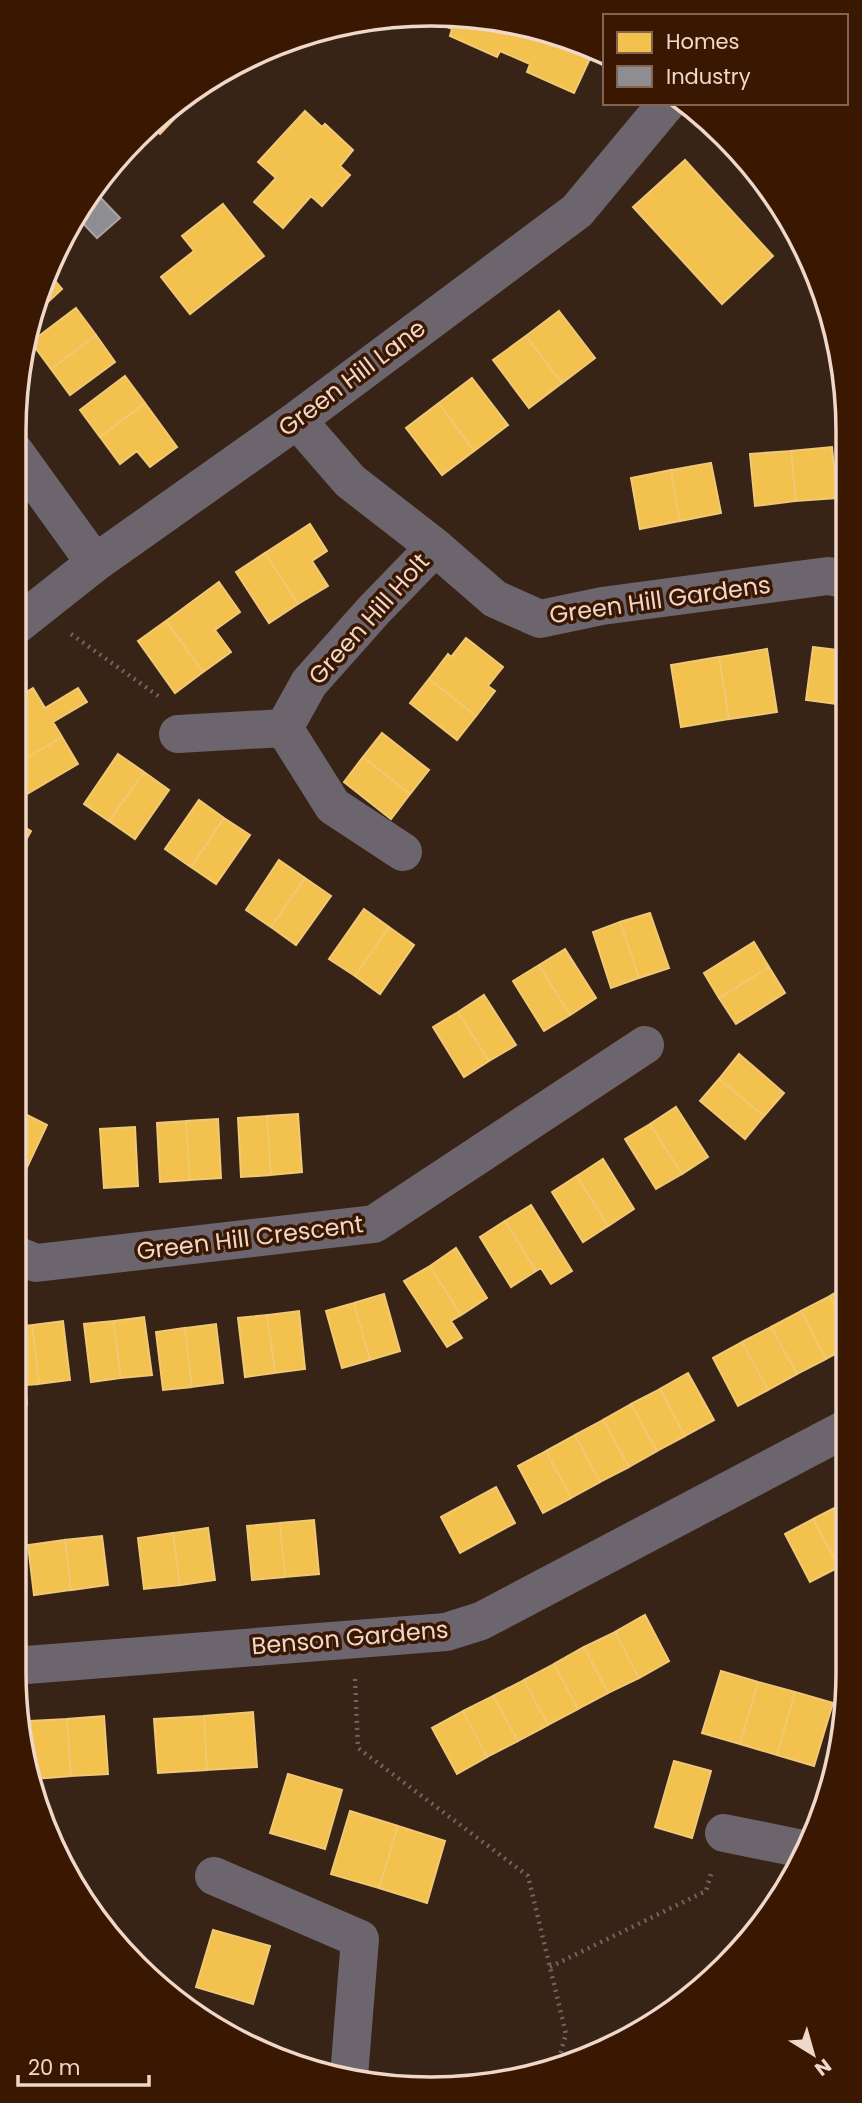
<svg xmlns="http://www.w3.org/2000/svg" width="862" height="2103" viewBox="0 0 862 2103" font-family="Poppins,sans-serif">
<style>
.homes{fill:#f2c14e;stroke:#f1c873;stroke-width:2}
.industry{fill:#8d8d92;stroke:#aaa3a3;stroke-width:2}
.lines{fill:none;stroke-linecap:round;stroke-linejoin:round}
.path{stroke:#6e6566;stroke-width:4.5;stroke-dasharray:2 5;stroke-linecap:butt}
.minor{stroke:#6c656d;stroke-width:38}
.labels{text-anchor:middle;stroke-width:7;stroke-linejoin:round;paint-order:stroke}
.street-label{font-size:24px;fill:#efd7ca;stroke:#3a1701}
.rim{fill:none;stroke:#efd7ca;stroke-width:3.5}
</style>
<rect width="100%" height="100%" fill="#382417"/>
<!-- homes -->
<path class="homes" d="M 426,18 L 565,36 L 594,50 L 574,93 L 527,72 L 530,64 L 500,51 L 497,57 L 450,36 L 452,29 Z
M 196,96 L 160,134 L 154,128 Z
M 305,111 L 322,127 L 325,124 L 353,150 L 340,166 L 350,175 L 322,206 L 311,196 L 283,228 L 254,202 L 276,178 L 258,162 Z
M 736,149 L 745,156 L 758,176 L 731,155 Z
M 685,160 L 773,256 L 722,304 L 633,207 Z
M 223,204 L 264,256 L 190,314 L 161,277 L 194,251 L 182,236 Z
M 49,274 L 62,289 L 33,316 L 36,297 Z
M 76,308 L 96,335 L 51,369 L 31,342 Z
M 559,311 L 595,358 L 562,383 L 526,336 Z
M 96,335 L 115,362 L 70,395 L 51,369 Z
M 526,336 L 562,383 L 529,408 L 493,360 Z
M 125,376 L 145,403 L 100,437 L 80,410 Z
M 472,378 L 508,425 L 474,451 L 439,403 Z
M 145,403 L 177,447 L 150,467 L 137,451 L 120,464 L 100,437 Z
M 439,403 L 474,451 L 442,475 L 406,428 Z
M 832,447 L 837,498 L 796,501 L 791,451 Z
M 791,451 L 796,501 L 755,506 L 750,454 Z
M 711,463 L 721,513 L 680,521 L 671,470 Z
M 671,470 L 680,521 L 640,529 L 631,478 Z
M 310,524 L 327,551 L 312,561 L 328,586 L 298,604 L 265,553 Z
M 265,553 L 298,604 L 269,623 L 236,572 Z
M 219,582 L 240,612 L 215,630 L 231,652 L 203,672 L 166,621 Z
M 166,621 L 203,672 L 175,693 L 138,641 Z
M 466,638 L 503,667 L 488,686 L 495,691 L 476,716 L 429,679 L 448,654 L 451,657 Z
M 813,647 L 845,651 L 845,705 L 806,700 Z
M 767,649 L 777,712 L 729,719 L 719,657 Z
M 719,657 L 729,719 L 681,727 L 671,665 Z
M 429,679 L 476,716 L 457,740 L 410,703 Z
M 33,688 L 45,708 L 78,688 L 87,702 L 53,722 L 62,737 L 14,765 L 14,699 Z
M 382,733 L 429,770 L 410,794 L 363,757 Z
M 62,737 L 78,764 L 22,797 L 14,785 L 14,765 Z
M 118,754 L 144,772 L 109,821 L 84,804 Z
M 363,757 L 410,794 L 391,819 L 344,782 Z
M 144,772 L 169,790 L 135,839 L 109,821 Z
M 199,800 L 224,818 L 191,867 L 165,849 Z
M 224,818 L 250,835 L 216,884 L 191,867 Z
M 14,821 L 31,831 L 14,861 Z
M 279,860 L 305,878 L 271,927 L 246,910 Z
M 305,878 L 331,896 L 296,945 L 271,927 Z
M 364,909 L 389,927 L 355,976 L 329,959 Z
M 650,913 L 669,968 L 639,978 L 620,922 Z
M 620,922 L 639,978 L 611,988 L 593,932 Z
M 389,927 L 414,945 L 380,994 L 355,976 Z
M 754,942 L 769,967 L 719,998 L 704,973 Z
M 565,949 L 596,998 L 570,1015 L 539,965 Z
M 539,965 L 570,1015 L 544,1031 L 513,981 Z
M 769,967 L 785,993 L 736,1024 L 719,998 Z
M 484,995 L 516,1045 L 489,1061 L 458,1012 Z
M 458,1012 L 489,1061 L 464,1077 L 433,1027 Z
M 739,1054 L 784,1093 L 764,1116 L 719,1079 Z
M 719,1079 L 764,1116 L 745,1139 L 700,1101 Z
M 676,1107 L 708,1157 L 682,1174 L 650,1124 Z
M 19,1111 L 47,1125 L 22,1178 L 14,1174 L 14,1122 Z
M 298,1114 L 302,1172 L 271,1175 L 267,1116 Z
M 267,1116 L 271,1175 L 241,1177 L 238,1118 Z
M 218,1119 L 221,1178 L 190,1180 L 186,1121 Z
M 186,1121 L 190,1180 L 160,1182 L 157,1123 Z
M 650,1124 L 682,1174 L 656,1189 L 625,1139 Z
M 135,1127 L 138,1186 L 104,1188 L 100,1129 Z
M 603,1159 L 634,1209 L 608,1226 L 577,1176 Z
M 577,1176 L 608,1226 L 583,1242 L 552,1192 Z
M 531,1205 L 572,1271 L 551,1284 L 541,1268 L 536,1271 L 505,1221 Z
M 505,1221 L 536,1271 L 511,1287 L 480,1237 Z
M 456,1248 L 487,1298 L 461,1315 L 430,1266 Z
M 430,1266 L 461,1315 L 451,1321 L 462,1338 L 447,1347 L 404,1281 Z
M 847,1286 L 847,1328 L 830,1296 Z
M 384,1294 L 400,1351 L 370,1360 L 354,1303 Z
M 830,1296 L 847,1328 L 847,1348 L 826,1359 L 801,1311 Z
M 354,1303 L 370,1360 L 342,1368 L 326,1311 Z
M 299,1311 L 305,1369 L 275,1373 L 267,1315 Z
M 801,1311 L 826,1359 L 797,1374 L 771,1327 Z
M 267,1315 L 275,1373 L 245,1377 L 238,1318 Z
M 144,1317 L 152,1375 L 121,1378 L 113,1321 Z
M 63,1321 L 70,1380 L 39,1384 L 32,1325 Z
M 113,1321 L 121,1378 L 91,1382 L 84,1324 Z
M 216,1324 L 223,1383 L 192,1387 L 185,1328 Z
M 32,1325 L 39,1384 L 25,1385 L 27,1404 L 14,1405 L 14,1327 Z
M 771,1327 L 797,1374 L 768,1390 L 742,1342 Z
M 185,1328 L 192,1387 L 163,1390 L 156,1332 Z
M 742,1342 L 768,1390 L 738,1406 L 713,1358 Z
M 688,1373 L 714,1420 L 685,1436 L 660,1389 Z
M 660,1389 L 685,1436 L 657,1451 L 631,1404 Z
M 631,1404 L 657,1451 L 629,1467 L 603,1420 Z
M 603,1420 L 629,1467 L 600,1482 L 575,1435 Z
M 575,1435 L 600,1482 L 571,1498 L 546,1451 Z
M 546,1451 L 571,1498 L 543,1513 L 518,1466 Z
M 496,1487 L 515,1523 L 460,1553 L 441,1517 Z
M 842,1504 L 848,1515 L 848,1562 L 839,1567 L 813,1519 Z
M 813,1519 L 839,1567 L 810,1582 L 785,1534 Z
M 314,1520 L 319,1574 L 285,1577 L 280,1523 Z
M 280,1523 L 285,1577 L 252,1580 L 247,1526 Z
M 208,1528 L 215,1580 L 180,1585 L 173,1533 Z
M 173,1533 L 180,1585 L 144,1589 L 138,1538 Z
M 102,1536 L 108,1585 L 71,1590 L 65,1540 Z
M 65,1540 L 71,1590 L 34,1595 L 28,1545 Z
M 645,1615 L 669,1661 L 639,1678 L 615,1632 Z
M 615,1632 L 639,1678 L 608,1693 L 584,1647 Z
M 584,1647 L 608,1693 L 578,1709 L 554,1664 Z
M 554,1664 L 578,1709 L 548,1725 L 524,1680 Z
M 721,1671 L 758,1682 L 740,1744 L 702,1733 Z
M 524,1680 L 548,1725 L 518,1741 L 493,1696 Z
M 758,1682 L 795,1692 L 777,1755 L 740,1744 Z
M 795,1692 L 833,1703 L 814,1766 L 777,1755 Z
M 493,1696 L 518,1741 L 487,1757 L 463,1711 Z
M 463,1711 L 487,1757 L 457,1774 L 432,1728 Z
M 253,1712 L 257,1767 L 207,1770 L 204,1716 Z
M 104,1716 L 108,1774 L 71,1776 L 67,1719 Z
M 204,1716 L 207,1770 L 158,1773 L 154,1719 Z
M 67,1719 L 71,1776 L 34,1779 L 30,1721 Z
M 837,1730 L 838,1731 L 828,1796 L 819,1794 Z
M 674,1761 L 711,1771 L 692,1838 L 655,1827 Z
M 288,1774 L 342,1790 L 325,1849 L 270,1833 Z
M 350,1811 L 398,1826 L 379,1888 L 331,1874 Z
M 398,1826 L 445,1841 L 427,1903 L 379,1888 Z
M 213,1930 L 270,1946 L 253,2004 L 196,1987 Z"/>
<!-- industry -->
<path class="industry" d="M 96,193 L 120,218 L 97,238 L 80,220 Z"/>
<g class="lines">
<!-- path -->
<path class="path" d="M 71,634 L 161,698
M 355,1679 L 358,1748 L 528,1876 L 566,2034 L 558,2062
M 550,1967 L 706,1891 L 712,1871"/>
<!-- minor -->
<path class="minor" d="M 297,420 L 350,481 L 435,547 L 495,599 L 540,619 L 602,606 L 828,576 L 845,579
M 14,451 L 95,563
M 14,627 L 95,563 L 297,420 L 577,211 L 667,103
M 284,728 L 333,806 L 403,852
M 178,734 L 284,728 L 309,683 L 374,610 L 435,547
M 14,1254 L 36,1263 L 374,1224 L 645,1045
M 14,1666 L 446,1632 L 481,1621 L 847,1428
M 724,1833 L 803,1849
M 214,1876 L 360,1939 L 349,2076"/>
</g>
<g class="labels">
<!-- street labels -->
<g class="street-label">
<text transform="translate(352 378) rotate(-37)" y="8">Green Hill Lane</text>
<text transform="translate(660 600) rotate(-8)" y="8">Green Hill Gardens</text>
<text transform="translate(369 619) rotate(-48)" y="8">Green Hill Holt</text>
<text transform="translate(250 1238) rotate(-7)" y="8">Green Hill Crescent</text>
<text transform="translate(350 1638) rotate(-5)" y="8">Benson Gardens</text>
</g>
</g>
<!-- crop -->
<path d="M0 0H862V2103H0ZM431 26H431A405 405 0 0 1 836 431V1672A405 405 0 0 1 431 2077H431A405 405 0 0 1 26 1672V431A405 405 0 0 1 431 26Z" fill="#3a1701" fill-rule="evenodd"/>
<path class="rim" d="M431 26H431A405 405 0 0 1 836 431V1672A405 405 0 0 1 431 2077H431A405 405 0 0 1 26 1672V431A405 405 0 0 1 431 26Z"/>
<!-- legend -->
<rect x="603" y="14" width="245" height="91" fill="#3a1701" stroke="#826451" stroke-width="2"/>
<rect x="617" y="32" width="35" height="21" fill="#f2c14e" stroke="#826451" stroke-width="2"/>
<text x="666" y="49" font-size="21" fill="#efd7ca">Homes</text>
<rect x="617" y="66" width="35" height="21" fill="#8d8d92" stroke="#826451" stroke-width="2"/>
<text x="666" y="84" font-size="21" fill="#efd7ca">Industry</text>
<!-- north arrow -->
<g transform="translate(813 2054) rotate(143)" stroke="#3a1701" stroke-width="5" paint-order="stroke">
<path d="M0-5L12 26L0 18L-12 26Z" fill="#efd7ca"/>
<text y="-10" font-size="19" font-weight="bold" text-anchor="middle" fill="#efd7ca">N</text>
</g>
<!-- scale -->
<path d="M18 2075v10h131v-10" fill="none" stroke="#efd7ca" stroke-width="3.5"/>
<text x="28" y="2075" font-size="21" fill="#efd7ca" stroke="#3a1701" stroke-width="5" paint-order="stroke">20 m</text>
</svg>
